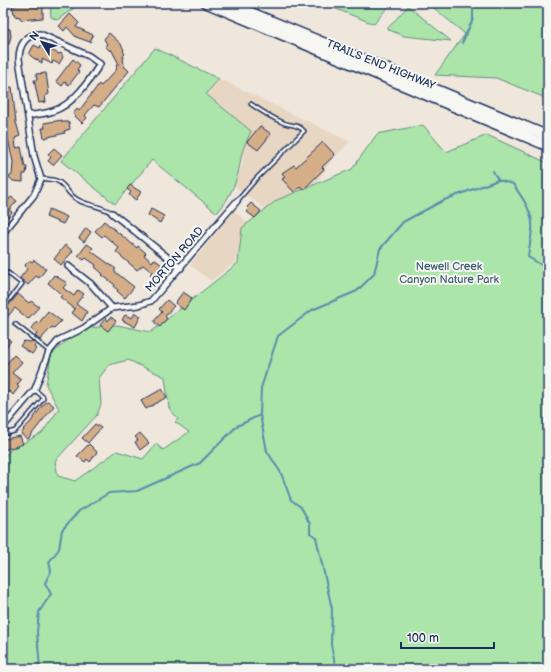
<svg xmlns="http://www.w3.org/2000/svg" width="551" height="672" viewBox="0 0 551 672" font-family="'Balsamiq Sans',sans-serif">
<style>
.built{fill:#e7d6c2}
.green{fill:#abe5aa;stroke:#638a84;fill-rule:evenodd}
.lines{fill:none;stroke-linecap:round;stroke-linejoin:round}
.stream{stroke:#598cae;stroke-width:2}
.building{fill:#d5ad86;stroke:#1b2f5e}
.lane-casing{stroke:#1b2f5e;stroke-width:5.5}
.street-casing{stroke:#1b2f5e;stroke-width:8}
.highway-casing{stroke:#1b2f5e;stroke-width:12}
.lane{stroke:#f6f6f2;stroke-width:2.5}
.street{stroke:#f6f6f2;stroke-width:5}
.highway{stroke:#f6f6f2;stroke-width:9}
.labels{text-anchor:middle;stroke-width:4;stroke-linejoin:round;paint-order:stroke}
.street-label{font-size:11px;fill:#1b2f5e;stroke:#f6f6f2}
.park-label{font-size:11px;fill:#3f5c71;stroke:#f6f6f2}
</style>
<rect width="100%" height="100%" fill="#efe7dc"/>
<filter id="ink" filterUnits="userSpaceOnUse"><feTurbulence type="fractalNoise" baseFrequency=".025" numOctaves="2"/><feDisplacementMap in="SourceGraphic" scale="8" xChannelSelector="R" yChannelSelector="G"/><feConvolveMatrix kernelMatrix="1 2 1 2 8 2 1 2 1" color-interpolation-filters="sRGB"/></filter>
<g filter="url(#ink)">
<!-- built -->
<path class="built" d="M 220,79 L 350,142 L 330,161 L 325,171 L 283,222 L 234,186 L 243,164 L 242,151 L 249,129 L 208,95 Z
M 234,211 L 259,232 L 235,262 L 211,281 L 190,265 Z"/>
<!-- green -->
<path class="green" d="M 50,3 L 65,3 L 74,8 L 57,20 L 51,17 Z
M 321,3 L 391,3 L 374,24 Z
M 428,3 L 548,3 L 548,99 L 496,78 L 435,75 L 465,34 Z
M 408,6 L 451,41 L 404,36 L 387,29 Z
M 155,48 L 219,79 L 206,94 L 251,131 C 248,139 242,149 241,157 C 239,177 231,197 217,213 L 152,160 L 115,204 L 61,161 Z
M 423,125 L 446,152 L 487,135 L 548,163 L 548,669 L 3,669 L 3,459 L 10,450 L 42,433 L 59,409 L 46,385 L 51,355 L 80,329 L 117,325 L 151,332 L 238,263 L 242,228 L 277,200 L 352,169 L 377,134 ZM 128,360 L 165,377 L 169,408 L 178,419 L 175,422 L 189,432 L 163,450 L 156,444 L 143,459 L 117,451 L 75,481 L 58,476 L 55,461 L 97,415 L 101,404 L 99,378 L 109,365 Z"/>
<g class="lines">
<!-- stream -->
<path class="stream" d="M 462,43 L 473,19 L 473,3
M 493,171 L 498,180 L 513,184 C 522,197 534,213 532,230 C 531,239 529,248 528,257 L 548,269
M 40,669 L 37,632 L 39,612 L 51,594 L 45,583 L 51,571 L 49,562 L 59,549 L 62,530 L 79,511 L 109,493 L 137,491 L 200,463 L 237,426 L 260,415
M 336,669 L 331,645 L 332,609 L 316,537 L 310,533 L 310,524 L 301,507 L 291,500 L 281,473 L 267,451 L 260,415 L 261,388 L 278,336 L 312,310 L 357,291 L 374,274 L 380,249 L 403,222 L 444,200 L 498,180"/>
</g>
<!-- building -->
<path class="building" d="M 22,4 L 43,4 L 43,18 L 21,20 L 20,17 L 15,16 L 12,6 Z
M 70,14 L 79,23 L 76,27 L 93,35 L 90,42 L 76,37 L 67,27 L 64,31 L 59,26 Z
M 3,28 L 10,29 L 11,36 L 9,44 L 6,44 L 9,74 L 3,75 Z
M 109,33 L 121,44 L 124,50 L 123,51 L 125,54 L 123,56 L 124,66 L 129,71 L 99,107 L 94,105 L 85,115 L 87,118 L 82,123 L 73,114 L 77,109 L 79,111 L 99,84 L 101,86 L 117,69 L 116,64 L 119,64 L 111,49 L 110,51 L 105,46 L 107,44 L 104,39 Z
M 34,45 L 40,48 L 41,45 L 59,54 L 61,53 L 63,57 L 59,64 L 53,61 L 52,64 L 42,59 L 42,63 L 32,57 L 29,54 Z
M 73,59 L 80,65 L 77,70 L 79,72 L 69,85 L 65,82 L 62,86 L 56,81 Z
M 46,73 L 49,94 L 45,96 L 46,102 L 39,103 L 34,80 L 37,80 L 36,74 Z
M 12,87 L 16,122 L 20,136 L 15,138 L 16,148 L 21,147 L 25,167 L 27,167 L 26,174 L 23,174 L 23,182 L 13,181 L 9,177 L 12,175 L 13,162 L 6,130 L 3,88 Z
M 62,120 L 62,122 L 69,122 L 70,129 L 64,131 L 65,133 L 44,138 L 42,128 L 45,128 L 44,123 Z
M 260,126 L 271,134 L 258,150 L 247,142 Z
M 323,142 L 335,155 L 322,167 L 324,169 L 304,189 L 302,189 L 300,187 L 294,192 L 282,179 L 285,177 L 282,173 L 294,165 L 296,167 Z
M 54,148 L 62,155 L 53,165 L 48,161 L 51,157 L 48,154 Z
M 130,185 L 141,192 L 136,200 L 129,195 L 131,192 L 127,189 Z
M 11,197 L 17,201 L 9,210 L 12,212 L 8,217 L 3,213 L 3,207 Z
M 251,203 L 261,211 L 255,218 L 247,212 L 249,209 L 247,207 Z
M 49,209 L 67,217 L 63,224 L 46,217 Z
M 151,209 L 164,216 L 160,223 L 148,215 Z
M 104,221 L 137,248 L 138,246 L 146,253 L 144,255 L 152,262 L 154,259 L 162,265 L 160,267 L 163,270 L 155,279 L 150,275 L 152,272 L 143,265 L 137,270 L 116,252 L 119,248 L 104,235 L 102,237 L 95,231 Z
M 86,228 L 91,232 L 84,242 L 79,238 Z
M 87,244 L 93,248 L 91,251 L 116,269 L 114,271 L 134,287 L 125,298 L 117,291 L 118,290 L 114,287 L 115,285 L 102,275 L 103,274 L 95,267 L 96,265 L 86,258 L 84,260 L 78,256 Z
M 65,245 L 73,251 L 61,265 L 54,259 Z
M 30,260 L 32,262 L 34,260 L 46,269 L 39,278 L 36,276 L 28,285 L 20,278 L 27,269 L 25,265 Z
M 54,275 L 67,283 L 63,288 L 74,296 L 78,290 L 84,294 L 76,304 L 87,312 L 82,321 L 72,313 L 75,309 L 60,297 L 62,295 L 48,283 Z
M 183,292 L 192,298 L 184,310 L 175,303 Z
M 18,294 L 29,303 L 31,301 L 39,307 L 28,319 L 15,308 L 3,322 L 3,312 Z
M 167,300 L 174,306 L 165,316 L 167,318 L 160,327 L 155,323 L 155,320 L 162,312 L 159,309 Z
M 48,311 L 61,321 L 54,328 L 52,327 L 40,340 L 35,336 L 37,334 L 31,329 L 37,322 L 39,323 Z
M 135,313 L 141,316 L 135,327 L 122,320 L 125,315 L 132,318 Z
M 111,317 L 116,321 L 108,331 L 100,325 L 106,318 L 108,321 Z
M 3,335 L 11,341 L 3,350 Z
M 24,341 L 30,342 L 32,341 L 36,344 L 34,347 L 36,349 L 32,354 L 20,346 Z
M 14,355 L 22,362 L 12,373 L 21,380 L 17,385 L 19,387 L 13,395 L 9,391 L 3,398 L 3,368 Z
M 162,389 L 167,397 L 146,409 L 141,401 Z
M 48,401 L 54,406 L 28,439 L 21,434 L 24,430 L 23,429 L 30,423 L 42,406 Z
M 95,424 L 101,428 L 88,443 L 82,438 Z
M 140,433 L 149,443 L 140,450 L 135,442 L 138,440 L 135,437 Z
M 20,436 L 23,444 L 4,450 L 3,442 L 5,439 Z
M 89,444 L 97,452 L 90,462 L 87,459 L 85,462 L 77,456 Z"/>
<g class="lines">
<!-- lane casing -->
<g class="lane-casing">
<path id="lane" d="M 41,179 C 69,178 61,192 80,201 C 90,206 102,206 112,213
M 238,200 L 256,179 L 304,131 C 298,124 292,126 284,123 C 272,118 261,111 251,104
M 3,307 L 22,284 L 8,273
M 15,324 L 49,351
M 3,434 L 15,431 L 43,399 L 43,397 L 35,390"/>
</g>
<!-- street casing -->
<g class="street-casing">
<path id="street" d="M 112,213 L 181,268
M 3,233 L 34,195 L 41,179 L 34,156 L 19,59 C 19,45 26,34 40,34 L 89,56 L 100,64 C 89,81 73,105 53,111 C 46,114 36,114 28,116
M 68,266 L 91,284 L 112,308
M 3,427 L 35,389 L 49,352 L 59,340 L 84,328 L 112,308 L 139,305 L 151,301 L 237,201"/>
</g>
<!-- highway casing -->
<g class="highway-casing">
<path id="highway" d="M 206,3 L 548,146
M 228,3 L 548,136"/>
</g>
<!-- lane -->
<use href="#lane" class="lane"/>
<!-- street -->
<use href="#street" class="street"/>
<!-- highway -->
<use href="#highway" class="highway"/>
</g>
</g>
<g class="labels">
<!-- street labels -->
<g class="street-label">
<text transform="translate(381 64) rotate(22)" y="4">TRAILS END HIGHWAY</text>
<text transform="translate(174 259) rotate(-49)" y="4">MORTON ROAD</text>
</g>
<!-- park labels -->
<g class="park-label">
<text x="449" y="270">Newell Creek<tspan x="449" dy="13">Canyon Nature Park</tspan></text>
</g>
</g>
<!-- margin -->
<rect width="551" height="672" fill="none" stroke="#f6f6f2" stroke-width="16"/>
<rect x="8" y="8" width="535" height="656" fill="none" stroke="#1b2f5e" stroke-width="1.5" filter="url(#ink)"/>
<!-- north arrow -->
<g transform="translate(42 42) rotate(308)" stroke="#f6f6f2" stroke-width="3" paint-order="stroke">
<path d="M0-3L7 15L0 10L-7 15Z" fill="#1b2f5e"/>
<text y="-6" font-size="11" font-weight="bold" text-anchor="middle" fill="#1b2f5e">N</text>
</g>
<!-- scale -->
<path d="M401 642v6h93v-6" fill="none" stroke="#1b2f5e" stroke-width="2"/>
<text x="407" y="642" font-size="12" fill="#1b2f5e" stroke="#f6f6f2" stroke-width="3" paint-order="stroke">100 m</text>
</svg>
